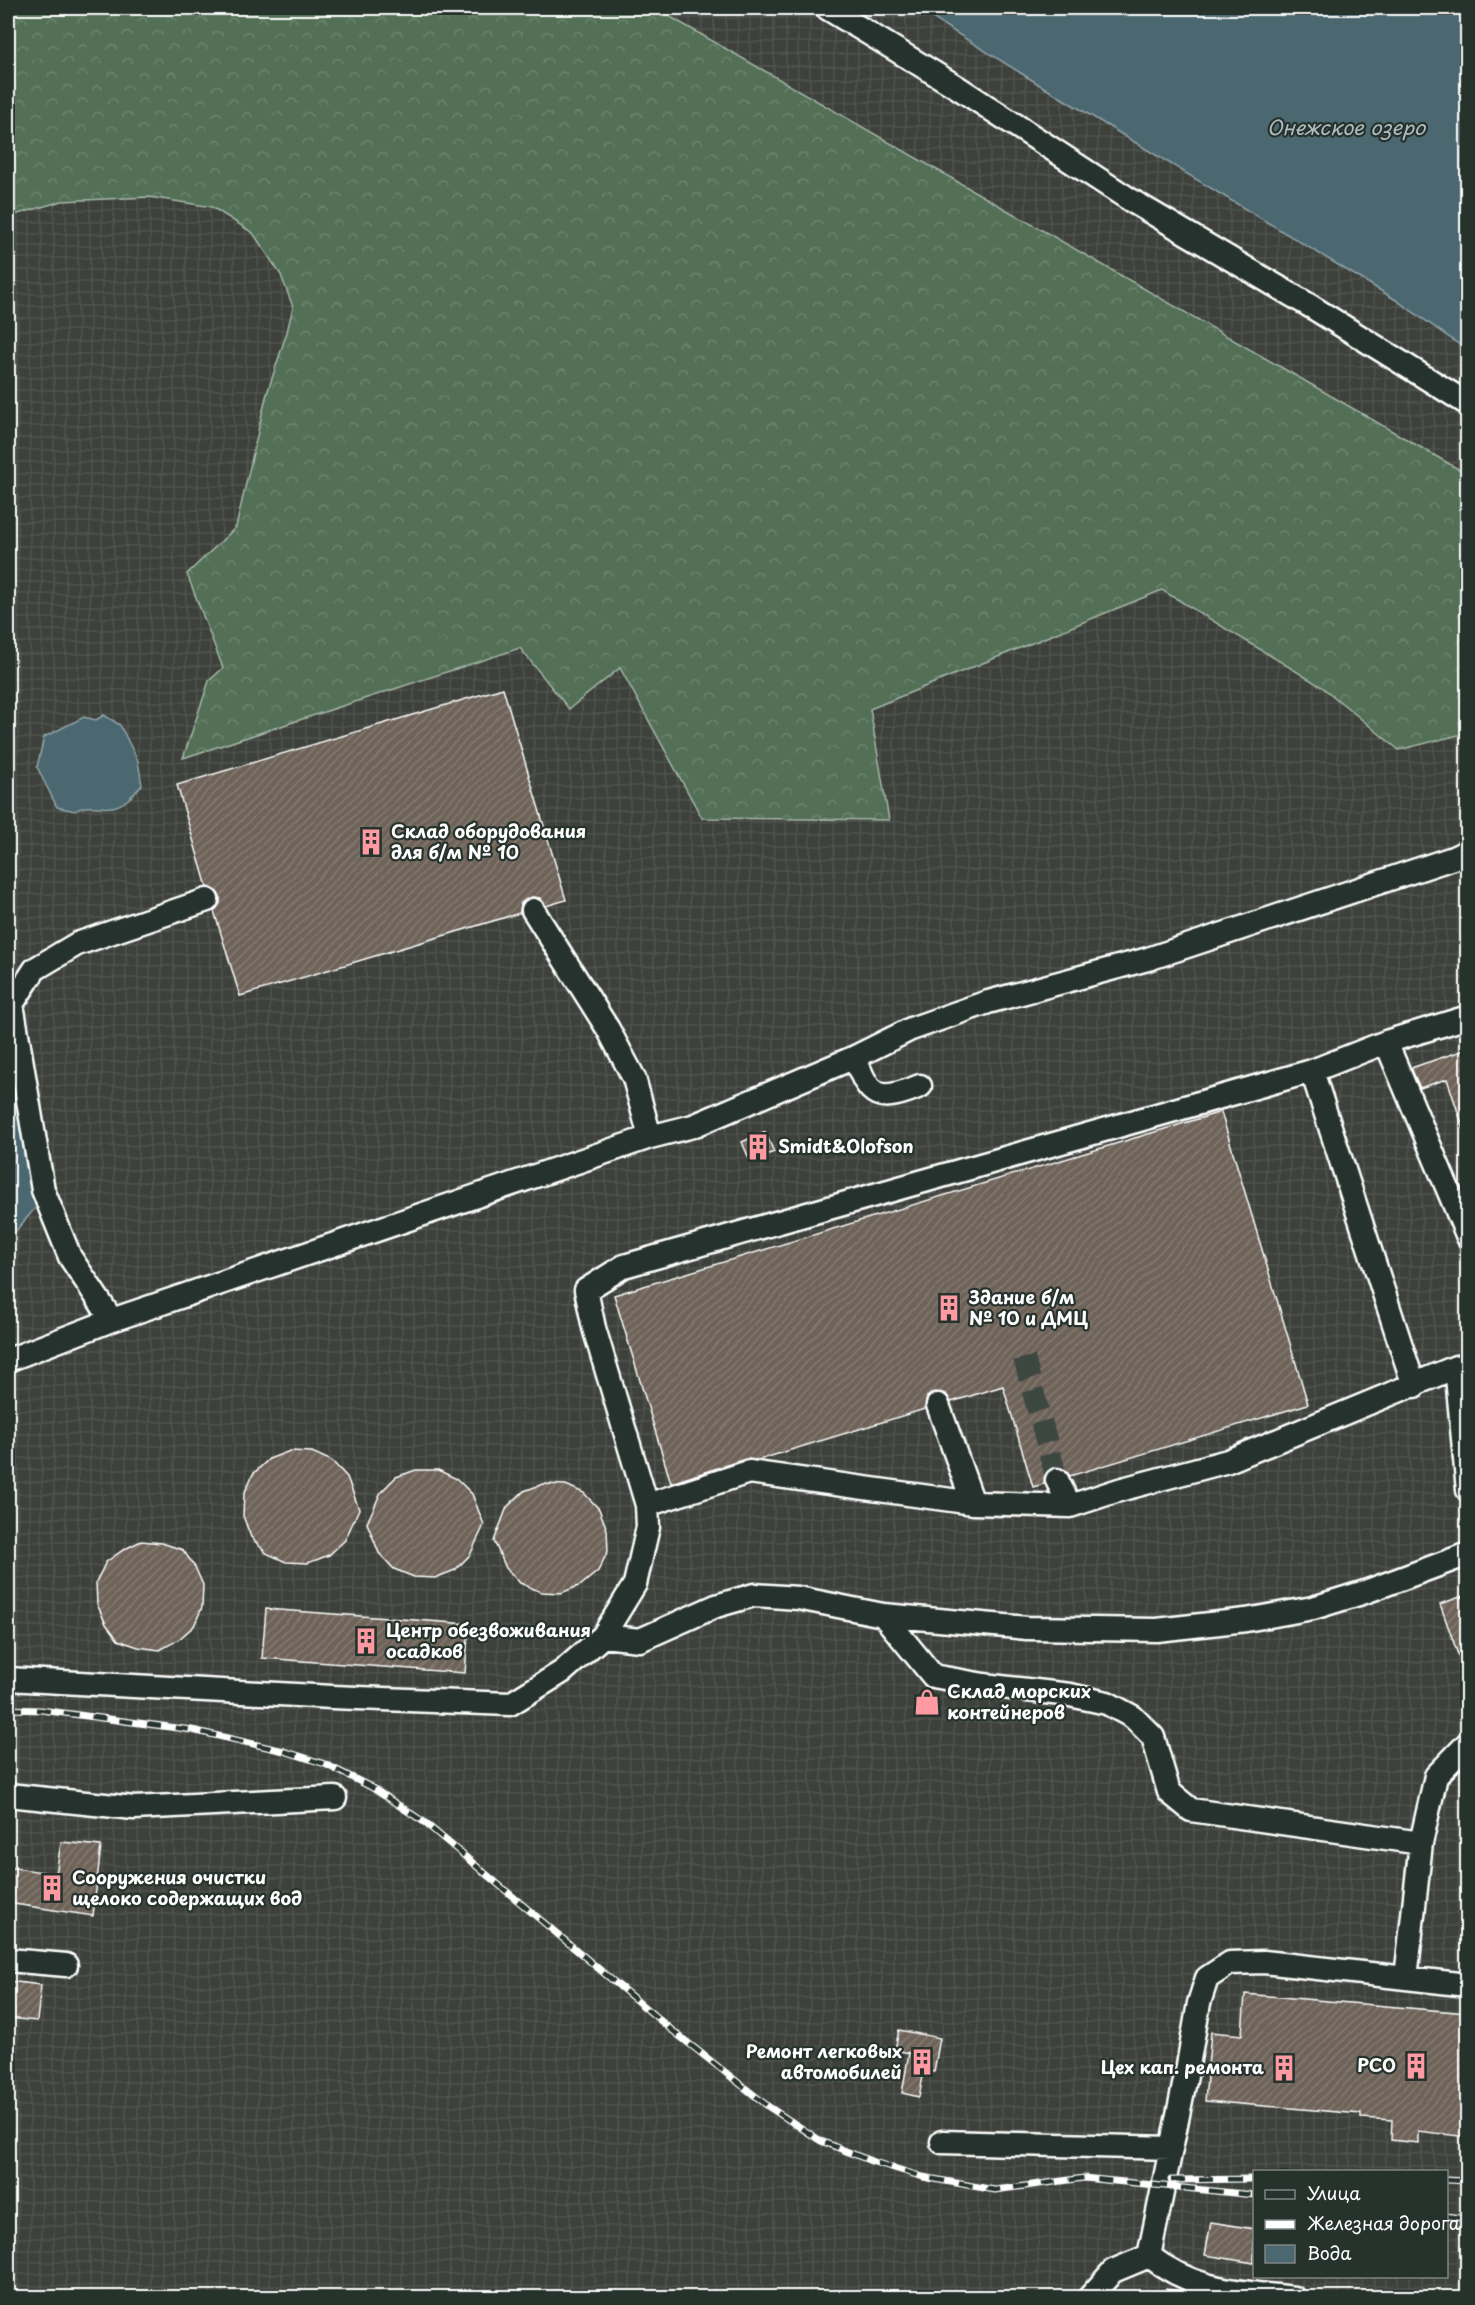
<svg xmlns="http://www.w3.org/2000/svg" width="1475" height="2305" viewBox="0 0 1475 2305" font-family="'Playpen Sans',sans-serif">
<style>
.industrial{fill:url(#industrial-grid);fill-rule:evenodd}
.forest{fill:url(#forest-crowns);stroke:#a8b8ab;stroke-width:1.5}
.water{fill:#4b6871;stroke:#93a4aa;stroke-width:1.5}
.building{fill:url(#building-hatch);stroke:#fff;stroke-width:1.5}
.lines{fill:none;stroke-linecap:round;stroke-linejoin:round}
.minor-tunnel{stroke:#3c4742;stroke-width:22;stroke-dasharray:22 11;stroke-linecap:butt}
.minor-casing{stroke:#fff;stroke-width:27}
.minor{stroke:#26332d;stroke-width:22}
.rail-casing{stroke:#fff;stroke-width:7}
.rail{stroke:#26332d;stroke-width:4.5;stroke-dasharray:14;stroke-linecap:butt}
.labels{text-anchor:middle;stroke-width:4.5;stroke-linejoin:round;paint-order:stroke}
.poi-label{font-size:18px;font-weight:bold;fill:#fff;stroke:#26332d;text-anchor:start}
.water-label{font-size:20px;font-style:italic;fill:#aebbbf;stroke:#26332d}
</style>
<defs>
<pattern id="industrial-grid" width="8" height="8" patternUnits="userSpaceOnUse" patternTransform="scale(1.5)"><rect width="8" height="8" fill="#3c413a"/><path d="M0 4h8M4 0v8" fill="none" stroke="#50544e"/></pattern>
<pattern id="forest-crowns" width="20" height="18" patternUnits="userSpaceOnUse" patternTransform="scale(1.5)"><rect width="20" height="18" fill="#527057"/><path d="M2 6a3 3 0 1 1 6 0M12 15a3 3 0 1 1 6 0" fill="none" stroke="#6c8570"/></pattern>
<pattern id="building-hatch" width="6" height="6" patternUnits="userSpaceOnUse" patternTransform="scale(1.5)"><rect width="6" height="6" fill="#6e6359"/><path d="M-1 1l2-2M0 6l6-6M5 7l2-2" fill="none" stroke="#847a72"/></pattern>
</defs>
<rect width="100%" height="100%" fill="#26332d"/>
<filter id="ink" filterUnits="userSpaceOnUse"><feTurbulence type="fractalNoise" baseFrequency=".0167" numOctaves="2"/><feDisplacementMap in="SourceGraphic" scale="12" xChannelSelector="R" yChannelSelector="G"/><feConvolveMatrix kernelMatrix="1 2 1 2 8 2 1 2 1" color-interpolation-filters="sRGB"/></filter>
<g filter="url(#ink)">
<!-- industrial -->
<path class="industrial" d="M 8,8 L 916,8 L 1040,85 L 1396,300 L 1467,350 L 1467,2297 L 8,2298 ZM 1254,2172 L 1446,2172 L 1446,2276 L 1254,2276 Z"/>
<!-- forest -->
<path class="forest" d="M 8,8 L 655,8 L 1467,474 L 1467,733 L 1399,750 L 1322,687 L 1162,590 L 870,709 L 889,820 L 702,818 L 620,668 L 569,709 L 520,648 L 183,758 L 209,681 L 223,668 L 187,574 L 236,527 L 266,397 L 287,332 L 293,307 L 281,275 L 253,233 L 212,207 L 149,197 L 62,201 L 8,217 Z"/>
<!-- water -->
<path class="water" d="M 916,8 L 1467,8 L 1467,350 L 1396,300 L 1040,85 Z
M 104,715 L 120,725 L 138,761 L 142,785 C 135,793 124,806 112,807 C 98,809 87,803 75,811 L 57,807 L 37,767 L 44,737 L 84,717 L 96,720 Z
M 8,1063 L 37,1206 L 8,1240 Z"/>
<!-- building -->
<path class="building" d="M 503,688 L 566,900 L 546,906 L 540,898 L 532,897 L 521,903 L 520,913 L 240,996 L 214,911 L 220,903 L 220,896 L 215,890 L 207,887 L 177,785 Z
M 1467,1049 L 1467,1133 L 1465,1133 L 1447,1079 L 1420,1088 L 1411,1068 Z
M 1221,1112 L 1308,1404 L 1070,1476 L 1064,1468 L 1052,1468 L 1045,1473 L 1044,1484 L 1033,1487 L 1003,1386 L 951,1402 L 946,1394 L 934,1392 L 927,1397 L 925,1409 L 758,1460 L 745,1459 L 671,1483 L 614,1295 Z
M 765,1132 L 774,1152 L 750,1161 L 742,1142 Z
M 290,1451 L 312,1452 L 332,1461 L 347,1477 L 359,1509 L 345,1540 L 329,1555 L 308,1563 L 286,1562 L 266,1553 L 251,1537 L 243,1516 L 244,1494 L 253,1474 L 269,1459 Z
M 416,1470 L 438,1470 L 457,1479 L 472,1494 L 484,1525 L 470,1555 L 455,1570 L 435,1578 L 414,1577 L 394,1569 L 379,1553 L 367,1523 L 381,1492 L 396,1477 Z
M 543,1484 L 566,1485 L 584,1493 L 599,1509 L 607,1530 L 608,1551 L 598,1571 L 581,1585 L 561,1593 L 541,1592 L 520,1583 L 506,1568 L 494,1541 L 507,1507 L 524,1491 Z
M 141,1541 L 162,1543 L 183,1550 L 195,1567 L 203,1585 L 202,1607 L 194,1626 L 178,1640 L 160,1650 L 138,1647 L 118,1640 L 106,1624 L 97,1604 L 96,1582 L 106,1562 L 123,1550 Z
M 1463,1596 L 1467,1610 L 1467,1674 L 1465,1674 L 1440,1604 Z
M 266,1609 L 469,1624 L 465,1673 L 262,1658 Z
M 61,1842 L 101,1846 L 93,1916 L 8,1903 L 8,1867 L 56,1874 Z
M 8,1981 L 41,1985 L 37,2021 L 8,2018 Z
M 1245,1994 L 1467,2013 L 1467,2137 L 1418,2131 L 1418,2143 L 1391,2140 L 1392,2120 L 1361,2118 L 1361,2114 L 1205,2101 L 1211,2032 L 1242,2035 Z
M 899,2030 L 940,2038 L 934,2072 L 924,2071 L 919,2097 L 902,2093 L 909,2053 L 895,2050 Z
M 1211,2222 L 1254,2229 L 1254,2263 L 1205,2255 Z"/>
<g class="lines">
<!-- minor-tunnel -->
<path class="minor-tunnel" d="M 1024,1358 L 1057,1480"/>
<!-- minor casing -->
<g class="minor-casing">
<path id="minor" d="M 827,8 L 957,87 L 1132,201 L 1312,307 L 1468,404
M 533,910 L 608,1029 L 634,1078 L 650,1137
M 1386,1042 L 1468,1237
M 855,1057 C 869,1099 879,1103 920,1086
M 1312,1071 L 1414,1386
M 112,1320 L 70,1257 L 43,1190 L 12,1004 L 35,969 L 77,944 L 207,900
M 8,1360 L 112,1320 L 650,1137 L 693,1126 L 855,1057 L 911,1029 L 988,1002 L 1148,959 L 1453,858 L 1468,851
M 1456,1367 L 1468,1490
M 938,1405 L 973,1503
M 1057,1480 L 1070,1506
M 647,1505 L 749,1472 L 973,1503 L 1070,1506 L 1119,1490 L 1228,1461 L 1456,1367 L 1468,1365
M 883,1615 L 933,1676 L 984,1685 L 1070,1695 L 1107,1703 L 1133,1717 L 1153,1737 L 1169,1792 L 1191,1810 L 1421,1843
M 603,1636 L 640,1640 L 716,1606 L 754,1595 L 798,1598 L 883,1615 L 1027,1628 L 1157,1630 L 1246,1620 L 1313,1608 L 1365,1592 L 1468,1554
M 8,1679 L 332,1697 L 510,1704 L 562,1672 L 603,1636 L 635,1584 L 648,1527 L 647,1505 L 594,1328 L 586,1290 L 624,1266 L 1312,1071 L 1386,1042 L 1468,1017
M 8,1795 L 134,1808 L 335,1798
M 8,1960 L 66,1965
M 1406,1978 L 1421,1843 L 1436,1776 L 1468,1743
M 942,2142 L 1171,2148
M 1149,2256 L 1187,2071 L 1199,2003 L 1207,1978 L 1230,1963 L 1264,1962 L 1468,1985
M 1149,2256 C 1196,2292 1238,2291 1294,2298
M 1089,2298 L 1113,2271 L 1149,2256"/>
</g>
<!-- minor -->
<use href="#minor" class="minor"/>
<!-- rail casing -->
<g class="rail-casing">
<path id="rail" d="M 8,1709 L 41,1710 L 192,1730 L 284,1751 L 325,1764 L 371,1787 L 424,1822 L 668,2027 L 769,2107 L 821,2141 L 871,2161 L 923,2177 L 995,2190 L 1084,2178 L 1254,2195
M 1171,2180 L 1254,2179
M 1446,2180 L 1468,2181
M 1446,2216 L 1468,2219
M 1166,2292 L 1209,2298"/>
</g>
<!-- rail -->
<use href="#rail" class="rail"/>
</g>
</g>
<!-- icons -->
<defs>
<g id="building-bare" transform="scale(2.07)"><path d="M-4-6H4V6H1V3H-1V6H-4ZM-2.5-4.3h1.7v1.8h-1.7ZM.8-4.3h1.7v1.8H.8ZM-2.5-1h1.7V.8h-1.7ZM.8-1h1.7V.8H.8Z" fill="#ff9aa2" stroke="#26332d" stroke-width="2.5" paint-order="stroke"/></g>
<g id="shop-bare" transform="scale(2.07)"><path d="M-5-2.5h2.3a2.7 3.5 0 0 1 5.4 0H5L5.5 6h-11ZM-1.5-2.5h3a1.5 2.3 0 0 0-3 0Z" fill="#ff9aa2" stroke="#26332d" stroke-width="2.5" paint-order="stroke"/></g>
</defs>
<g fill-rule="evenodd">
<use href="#building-bare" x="371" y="842"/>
<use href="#building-bare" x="758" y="1147"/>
<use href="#building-bare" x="949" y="1308"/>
<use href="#building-bare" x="366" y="1641"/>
<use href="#shop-bare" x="927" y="1702"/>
<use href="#building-bare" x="52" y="1888"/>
<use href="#building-bare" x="922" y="2062"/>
<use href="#building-bare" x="1416" y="2066"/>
<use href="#building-bare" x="1284" y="2068"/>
</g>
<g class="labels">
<!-- poi labels -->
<g class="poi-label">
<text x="391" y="838">Склад оборудования<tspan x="391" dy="21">для б/м № 10</tspan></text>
<text x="778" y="1153">Smidt&amp;Olofson</text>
<text x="969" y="1304">Здание б/м<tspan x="969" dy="21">№ 10 и ДМЦ</tspan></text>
<text x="386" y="1637">Центр обезвоживания<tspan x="386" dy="21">осадков</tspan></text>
<text x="947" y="1698">Склад морских<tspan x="947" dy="21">контейнеров</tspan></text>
<text x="72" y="1884">Сооружения очистки<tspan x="72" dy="21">щелоко содержащих вод</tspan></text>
<text x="902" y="2058" text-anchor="end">Ремонт легковых<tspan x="902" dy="21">автомобилей</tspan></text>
<text x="1396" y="2072" text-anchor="end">РСО</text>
<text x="1264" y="2074" text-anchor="end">Цех кап. ремонта</text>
</g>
<!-- water labels -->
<g class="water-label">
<text x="1346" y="135">Онежское озеро</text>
</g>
</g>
<!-- margin -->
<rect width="1475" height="2305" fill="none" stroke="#26332d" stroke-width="30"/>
<rect x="15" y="15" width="1445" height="2275" fill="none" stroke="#fff" stroke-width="2" filter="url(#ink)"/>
<!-- legend -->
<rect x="1253" y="2170" width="195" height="108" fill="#26332d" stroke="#7d8581" stroke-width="1.5"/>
<rect x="1265" y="2190" width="30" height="9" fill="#26332d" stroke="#7d8581" stroke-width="1.5"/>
<text x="1307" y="2200" font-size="18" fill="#ffffff">Улица</text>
<rect x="1265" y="2220" width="30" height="9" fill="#ffffff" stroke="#7d8581" stroke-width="1.5"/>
<text x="1307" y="2230" font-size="18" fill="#ffffff">Железная дорога</text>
<rect x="1265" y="2245" width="30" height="18" fill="#4b6871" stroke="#7d8581" stroke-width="1.5"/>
<text x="1307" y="2260" font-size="18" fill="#ffffff">Вода</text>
</svg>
